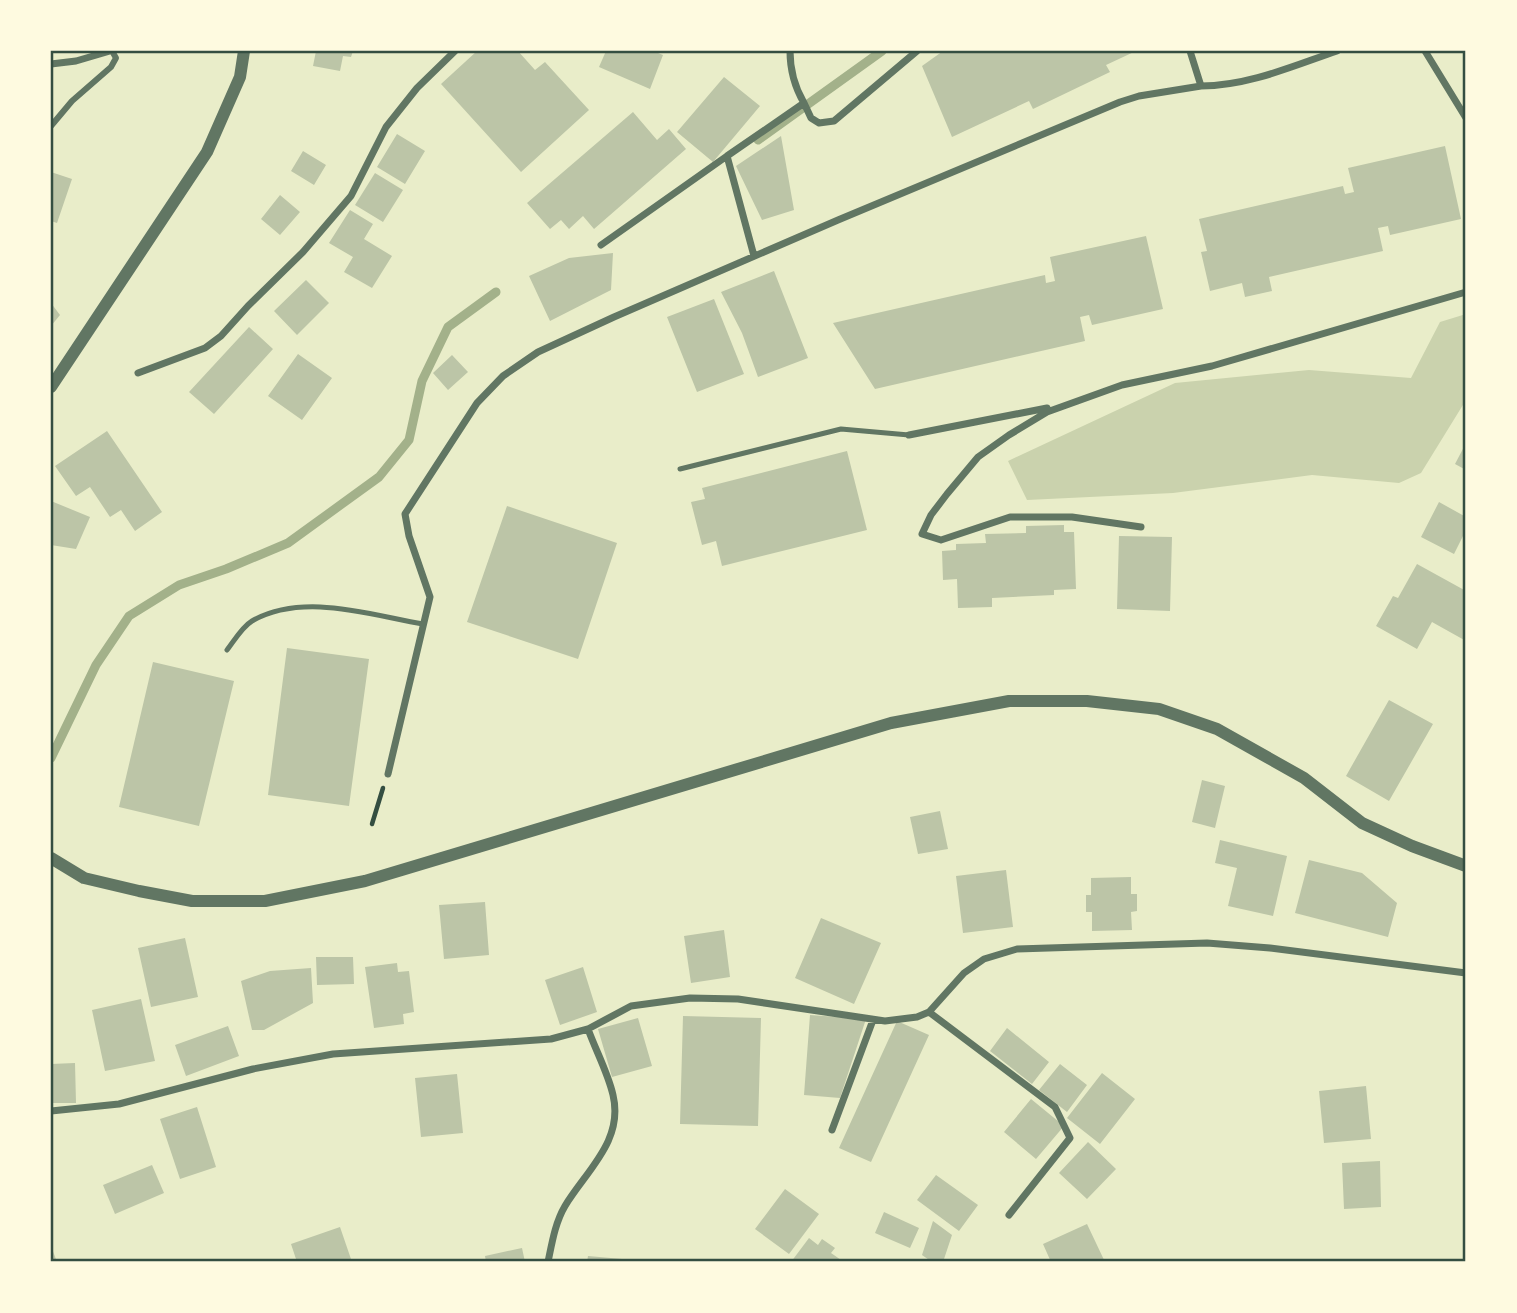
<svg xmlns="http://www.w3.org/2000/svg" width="1517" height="1313" viewBox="0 0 1517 1313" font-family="'Roboto Condensed',sans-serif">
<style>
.green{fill:#cad2ad}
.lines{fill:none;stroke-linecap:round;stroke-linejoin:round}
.stream{stroke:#a3b18a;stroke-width:9}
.building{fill:#bcc5a7}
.path{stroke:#344e41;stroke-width:4.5}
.service{stroke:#617663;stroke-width:5}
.pedestrian{stroke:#617663;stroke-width:6}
.minor{stroke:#617663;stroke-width:7}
.tertiary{stroke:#617663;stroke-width:12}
.neatline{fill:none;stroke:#344e41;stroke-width:2.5}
</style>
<rect width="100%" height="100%" fill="#e9edc9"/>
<!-- green -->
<path class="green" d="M 1466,314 L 1466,400 L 1421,473 L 1399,483 L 1312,475 L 1173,493 L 1027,500 L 1008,461 L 1175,383 L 1309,370 L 1411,378 L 1440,322 Z"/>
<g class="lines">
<!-- stream -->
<path class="stream" d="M 758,140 L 882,51
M 51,758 L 96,665 L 129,616 L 179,585 L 226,569 L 288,543 L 379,477 L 409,440 L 422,381 L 448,327 L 496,292"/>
</g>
<!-- building -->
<path class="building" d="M 316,51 L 353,51 L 351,57 L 343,56 L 340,71 L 313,66 Z
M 477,51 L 518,51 L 535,70 L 545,62 L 589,110 L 521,172 L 441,84 Z
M 606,51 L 653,51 L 663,55 L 650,89 L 599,67 Z
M 943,51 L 1136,51 L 1106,65 L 1110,72 L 1033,109 L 1029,101 L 952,137 L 922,66 Z
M 724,77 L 760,106 L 713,162 L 677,132 Z
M 633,112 L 657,140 L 669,129 L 686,149 L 594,229 L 583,216 L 569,229 L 561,220 L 550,229 L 527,203 Z
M 397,134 L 425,151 L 405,184 L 377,167 Z
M 781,136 L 794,210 L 762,220 L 736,166 Z
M 1445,146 L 1461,219 L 1390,235 L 1388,226 L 1378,228 L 1383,251 L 1269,277 L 1272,291 L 1245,297 L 1242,283 L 1210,291 L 1201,252 L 1207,251 L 1199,219 L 1343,186 L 1345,194 L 1354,192 L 1348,168 Z
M 303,151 L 326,165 L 314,185 L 291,171 Z
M 51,172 L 72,179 L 57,223 L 51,221 Z
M 375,173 L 403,190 L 383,222 L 355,205 Z
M 280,195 L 300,212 L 280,235 L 261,219 Z
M 350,210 L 373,224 L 364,239 L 392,256 L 372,288 L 344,272 L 353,257 L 329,243 Z
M 1146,236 L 1163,309 L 1092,325 L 1089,315 L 1080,317 L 1085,341 L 875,389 L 833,323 L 1045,275 L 1046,283 L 1055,281 L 1050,257 Z
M 613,253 L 611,290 L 550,321 L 529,276 L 569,258 Z
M 774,271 L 808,358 L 758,377 L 742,333 L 721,292 Z
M 306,280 L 329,303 L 297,335 L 274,311 Z
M 714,299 L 744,374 L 697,392 L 667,317 Z
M 51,303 L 60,315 L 51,326 Z
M 249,327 L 273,349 L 214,414 L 189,392 Z
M 298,354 L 332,378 L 302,420 L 268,396 Z
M 452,355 L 468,372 L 448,390 L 433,373 Z
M 107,431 L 162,512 L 135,531 L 121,510 L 110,517 L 90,487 L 76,496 L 55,466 Z
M 1466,443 L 1466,470 L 1455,464 Z
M 847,451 L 867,530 L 722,566 L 716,541 L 702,545 L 691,502 L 705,499 L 702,488 Z
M 51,501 L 90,517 L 76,549 L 51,545 Z
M 1439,502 L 1466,517 L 1466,530 L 1454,554 L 1421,537 Z
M 507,506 L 617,543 L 578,659 L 467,622 Z
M 1064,525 L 1064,532 L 1074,532 L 1076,589 L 1054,590 L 1054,595 L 992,598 L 992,607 L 958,608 L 957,579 L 943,580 L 942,551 L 956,550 L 956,544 L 986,543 L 985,534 L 1026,533 L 1026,526 Z
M 1119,536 L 1172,537 L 1170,611 L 1117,609 Z
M 1417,564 L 1466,591 L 1466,641 L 1432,622 L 1417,649 L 1376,626 L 1393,596 L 1398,598 Z
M 287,648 L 369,659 L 349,806 L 268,795 Z
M 153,662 L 234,681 L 199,826 L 119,807 Z
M 1389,700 L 1433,724 L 1389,801 L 1346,776 Z
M 1202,780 L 1225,786 L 1215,828 L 1192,822 Z
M 940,811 L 948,849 L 918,854 L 910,817 Z
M 1220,840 L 1287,856 L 1273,916 L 1228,906 L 1237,868 L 1215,863 Z
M 1309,860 L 1362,873 L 1397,903 L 1388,937 L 1295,913 Z
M 1006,870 L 1013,927 L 963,933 L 956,876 Z
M 1131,877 L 1131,894 L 1137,894 L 1137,911 L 1131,912 L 1132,930 L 1092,931 L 1092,912 L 1086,912 L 1086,895 L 1091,895 L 1091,878 Z
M 485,902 L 489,955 L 444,959 L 439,905 Z
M 821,918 L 881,943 L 854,1004 L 795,978 Z
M 724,930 L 730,977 L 691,983 L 684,936 Z
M 185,938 L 198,997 L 151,1007 L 138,948 Z
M 316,957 L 353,957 L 354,984 L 317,985 Z
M 397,963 L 398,972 L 409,971 L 414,1012 L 403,1014 L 404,1024 L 374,1028 L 365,967 Z
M 583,967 L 597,1012 L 560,1025 L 545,980 Z
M 311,968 L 313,1003 L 264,1030 L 252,1030 L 241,981 L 270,971 Z
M 141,999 L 155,1061 L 105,1071 L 92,1010 Z
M 810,1015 L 866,1019 L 840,1098 L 804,1095 Z
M 683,1016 L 761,1018 L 758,1126 L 680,1124 Z
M 638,1018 L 652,1066 L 612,1077 L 598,1029 Z
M 897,1021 L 929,1035 L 871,1162 L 839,1148 Z
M 228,1026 L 239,1056 L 186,1076 L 175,1045 Z
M 1007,1028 L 1049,1062 L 1032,1084 L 990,1051 Z
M 75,1063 L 76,1103 L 51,1103 L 51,1064 Z
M 1060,1064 L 1087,1085 L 1067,1112 L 1039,1090 Z
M 1102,1073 L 1135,1099 L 1100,1144 L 1067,1118 Z
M 457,1074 L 463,1133 L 421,1137 L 415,1078 Z
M 1366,1086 L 1371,1139 L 1324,1143 L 1319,1091 Z
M 1031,1099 L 1064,1126 L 1036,1159 L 1004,1132 Z
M 197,1107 L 216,1167 L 180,1179 L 160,1119 Z
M 1088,1142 L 1116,1169 L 1087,1199 L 1059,1173 Z
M 1380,1161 L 1381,1207 L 1344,1209 L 1342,1163 Z
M 152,1165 L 164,1193 L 115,1214 L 103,1185 Z
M 936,1175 L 978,1205 L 959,1231 L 917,1200 Z
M 785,1189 L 819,1214 L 789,1254 L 755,1229 Z
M 884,1212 L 919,1228 L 910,1248 L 875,1233 Z
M 933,1221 L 952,1235 L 943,1262 L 932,1262 L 922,1255 Z
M 1087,1224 L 1105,1262 L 1051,1262 L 1043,1244 Z
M 340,1227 L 352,1262 L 297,1262 L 291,1244 Z
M 809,1238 L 818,1245 L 822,1239 L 835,1248 L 831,1253 L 844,1262 L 791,1262 Z
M 51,1246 L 57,1262 L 51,1262 Z
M 522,1248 L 525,1262 L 486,1262 L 485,1256 Z
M 588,1256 L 622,1259 L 621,1262 L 587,1262 Z"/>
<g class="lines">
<!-- path -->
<path class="path" d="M 372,824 L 383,788"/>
<!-- service -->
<path class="service" d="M 680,469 L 841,429 L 909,435
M 227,650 C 234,641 242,627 252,621 C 303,592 370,615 423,624"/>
<!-- pedestrian -->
<path class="pedestrian" d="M 51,126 L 72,101 L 111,67 L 116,58 L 112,51"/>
<!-- minor -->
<path class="minor" d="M 1190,51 L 1201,86 C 1248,86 1293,66 1337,51
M 1425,51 L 1466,118
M 51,64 L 76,61 L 110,51
M 804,103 L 811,118 L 819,123 L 834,121 L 917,51
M 601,245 L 727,156
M 754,256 L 727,156 L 804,103 C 794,86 790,70 790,51
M 138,373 L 205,348 L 221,336 L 248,306 L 303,252 L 351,196 L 386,127 L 417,88 L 455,51
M 909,435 L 1047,408
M 1141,527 L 1072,517 L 1010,517 L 941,540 L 922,534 L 931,515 L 947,494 L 978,457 L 1009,435 L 1047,412 L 1122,385 L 1212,366 L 1466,292
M 388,774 L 430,597 L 409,536 L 405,514 L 477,403 L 503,376 L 538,352 L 614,317 L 838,220 L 1120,102 L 1139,96 L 1201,86
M 929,1012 L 1055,1107 L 1070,1138 L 1009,1215
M 51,1111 L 119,1104 L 253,1069 L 333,1054 L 551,1039 L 588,1029 L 631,1006 L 690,998 L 738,999 L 885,1021 L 917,1017 L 929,1012 L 964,973 L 984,959 L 1017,949 L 1207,943 L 1270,948 L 1466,973
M 832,1130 L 873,1020
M 548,1262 C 552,1243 555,1223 565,1206 C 586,1171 624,1141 613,1095 C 608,1073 596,1051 588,1029"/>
<!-- tertiary -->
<path class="tertiary" d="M 51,387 L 207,152 L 240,77 L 244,51
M 51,858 L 84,878 L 139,891 L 192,901 L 265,901 L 365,881 L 891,723 L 1009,701 L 1087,701 L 1159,709 L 1217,729 L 1304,778 L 1362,823 L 1412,846 L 1466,866"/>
</g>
<!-- border -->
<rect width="1517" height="1313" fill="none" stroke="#fefae0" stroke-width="105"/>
<rect x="52" y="52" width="1412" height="1208" class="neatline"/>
</svg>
